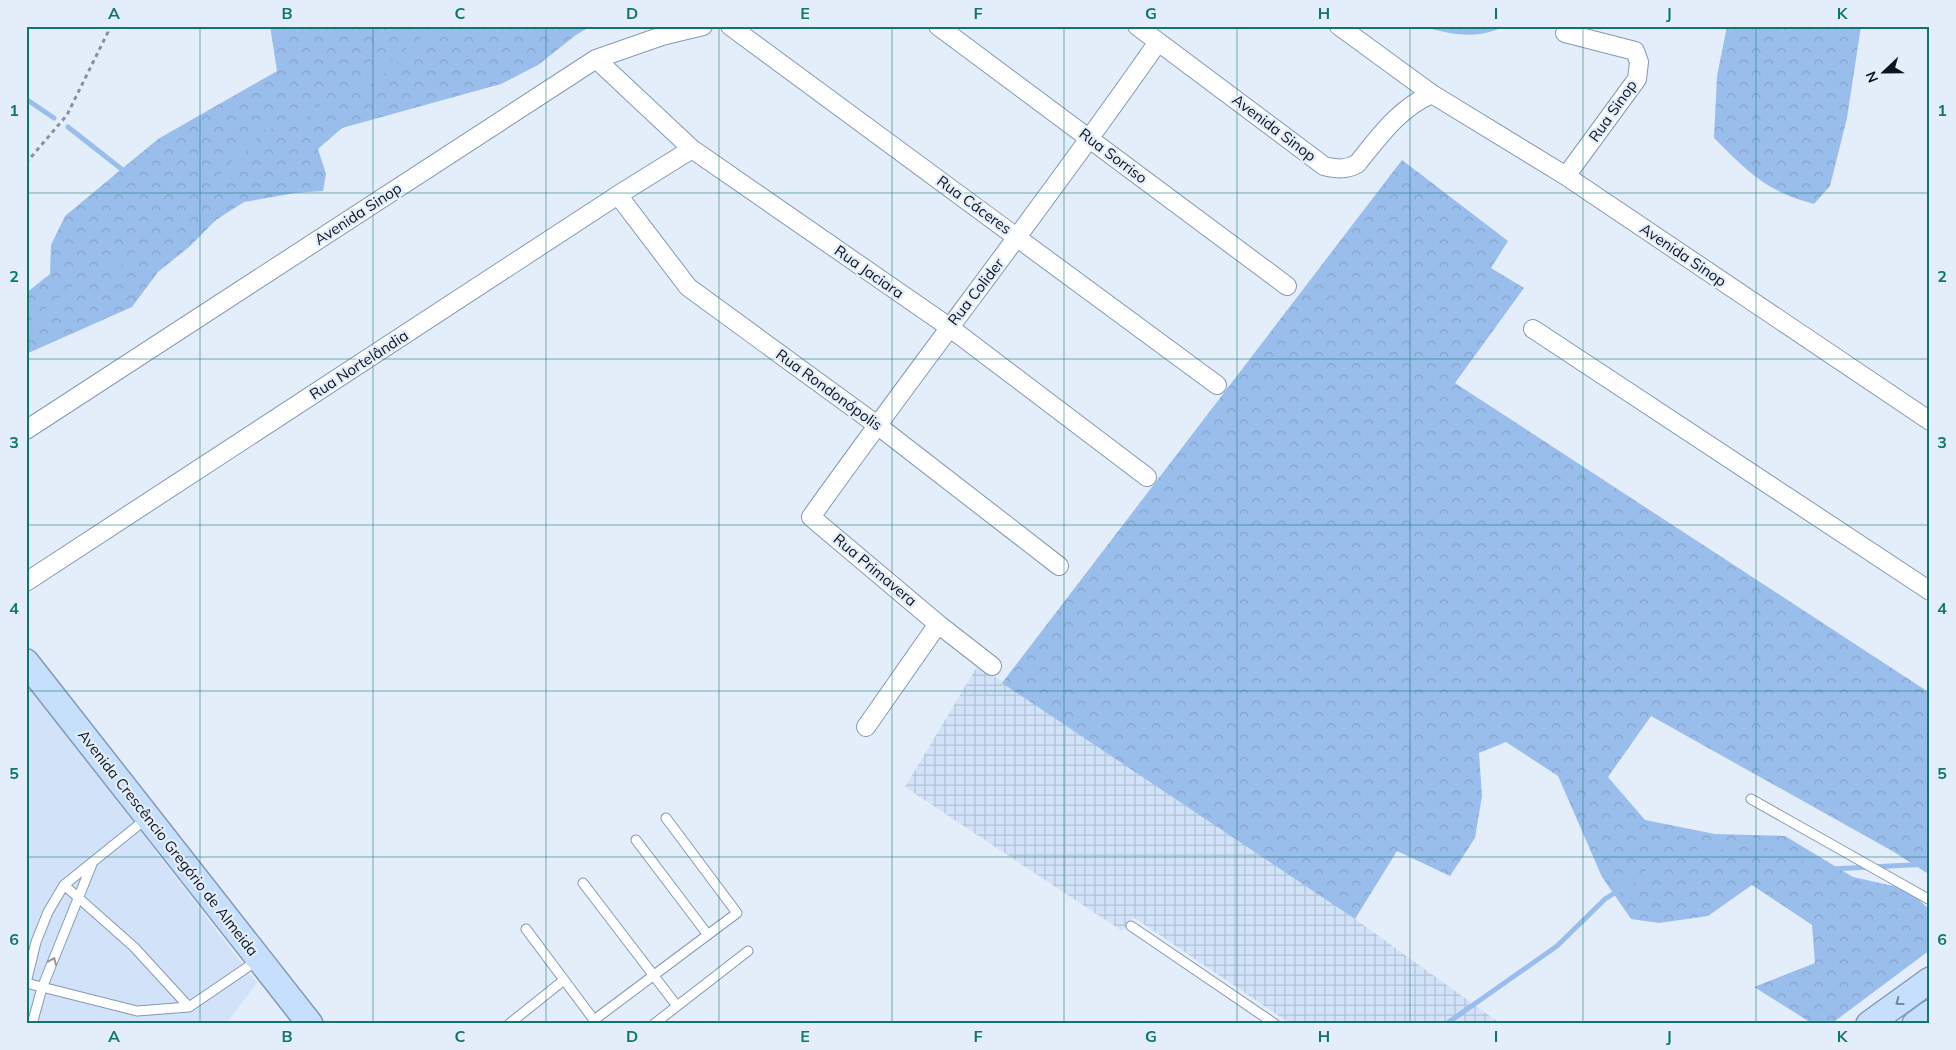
<svg xmlns="http://www.w3.org/2000/svg" width="1956" height="1050" viewBox="0 0 1956 1050" font-family="Mulish,sans-serif">
<style>
.built{fill:#d2e3f9}
.industrial{fill:url(#industrial-grid)}
.forest{fill:url(#forest-crowns)}
.lines{fill:none;stroke-linecap:round;stroke-linejoin:round}
.stream{stroke:#9abeec;stroke-width:5}
.lane-casing{stroke:#8399b5;stroke-width:11}
.street-casing{stroke:#8399b5;stroke-width:20}
.secondary-casing{stroke:#8399b5;stroke-width:28}
.path{stroke:#87909b;stroke-width:3;stroke-dasharray:4 4;stroke-linecap:butt}
.lane{stroke:#fff;stroke-width:9}
.street{stroke:#fff;stroke-width:18}
.secondary{stroke:#c5dffd;stroke-width:25}
.oneway{stroke:#92959a}
.oneway2{stroke:#728499}
.grid{fill:none;stroke:#0f766e;stroke-width:1;stroke-opacity:0.55}
.labels{text-anchor:middle;stroke-width:4.5;stroke-linejoin:round;paint-order:stroke}
.street-label{font-size:15px;fill:#0c141e;stroke:#e4eefa}
.neatline{fill:none;stroke:#0f766e;stroke-width:2}
.grid-label{font-size:16px;text-anchor:middle;font-weight:bold;fill:#0f766e}
</style>
<defs>
<pattern id="industrial-grid" width="8" height="8" patternUnits="userSpaceOnUse" patternTransform="scale(1.25)"><rect width="8" height="8" fill="#d2e3f9"/><path d="M0 4h8M4 0v8" fill="none" stroke="#b3c2d5"/></pattern>
<pattern id="forest-crowns" width="20" height="18" patternUnits="userSpaceOnUse" patternTransform="scale(1.25)"><rect width="20" height="18" fill="#9abeec"/><path d="M2 6a3 3 0 1 1 6 0M12 15a3 3 0 1 1 6 0" fill="none" stroke="#84a2ca"/></pattern>
</defs>
<rect width="100%" height="100%" fill="#e4eefa"/>
<!-- built -->
<path class="built" d="M 26,683 L 257,983 L 226,1024 L 26,1024 Z"/>
<!-- industrial -->
<path class="industrial" d="M 978,665 L 1355,919 L 1501,1024 L 1291,1024 L 1133,917 L 1122,931 L 905,787 Z"/>
<!-- forest -->
<path class="forest" d="M 270,26 L 591,26 L 576,35 L 538,65 L 501,84 L 342,128 L 318,149 L 326,174 L 323,191 L 295,193 L 244,202 L 216,220 L 189,247 L 158,272 L 132,307 L 26,354 L 26,293 L 50,274 L 51,245 L 65,216 L 158,139 L 277,71 Z
M 1419,26 L 1506,26 C 1473,41 1452,34 1419,26 Z
M 1727,26 L 1861,26 L 1847,118 L 1830,186 L 1814,204 C 1767,192 1748,172 1714,138 L 1717,76 Z
M 1402,160 L 1508,241 L 1491,268 L 1524,288 L 1455,383 L 1930,693 L 1930,875 L 1894,852 L 1651,716 L 1608,777 L 1645,820 L 1715,834 L 1785,836 L 1853,877 L 1907,889 L 1930,910 L 1930,950 L 1831,1024 L 1813,1024 L 1754,987 L 1815,963 L 1812,925 L 1752,885 L 1708,916 L 1659,923 L 1631,919 L 1602,877 L 1558,776 L 1506,742 L 1479,753 L 1482,796 L 1475,838 L 1450,876 L 1397,851 L 1355,919 L 1002,683 Z"/>
<g class="lines">
<!-- stream -->
<path class="stream" d="M 26,99 L 54,118
M 68,127 L 138,182 L 183,224
M 26,327 L 82,282 L 136,255 L 183,224 L 262,128 L 298,119 L 366,85 L 438,26
M 1446,1024 L 1557,946 L 1605,899 L 1670,858 L 1753,840 L 1831,869 L 1930,864"/>
<!-- lane casing -->
<g class="lane-casing">
<path id="lane" d="M 1751,799 L 1930,900
M 636,840 L 708,935
M 583,883 L 677,1006
M 64,885 L 134,947 L 189,1007
M 1131,926 L 1275,1024
M 526,929 L 594,1020 L 737,913 L 666,818
M 26,983 L 137,1011 L 189,1007 L 258,960
M 26,983 L 36,942 L 48,912 L 64,885 L 146,819
M 32,1024 L 42,988 L 92,864
M 509,1024 L 564,980
M 654,1024 L 748,951"/>
</g>
<!-- street casing -->
<g class="street-casing">
<path id="street" d="M 730,26 L 1217,385
M 938,26 L 1287,286
M 1137,26 L 1324,166 C 1336,169 1346,170 1357,164 C 1379,137 1399,108 1432,94
M 1339,26 L 1432,94 L 1566,176 L 1930,421
M 1565,33 L 1635,51 L 1639,62 L 1637,79 L 1566,176
M 596,59 L 692,149 L 949,327 L 1147,477
M 618,195 L 688,287 L 877,425 L 1059,566
M 1533,329 L 1930,591
M 26,430 L 596,59 L 662,36 L 703,26
M 26,582 L 618,195 L 692,149
M 992,666 L 938,624 L 811,517 C 925,357 1046,203 1158,42
M 866,727 L 938,624"/>
</g>
<!-- secondary casing -->
<g class="secondary-casing">
<path id="secondary" d="M 26,662 L 310,1024
M 1869,1024 L 1930,980
M 1915,1024 L 1930,1013"/>
</g>
<!-- path -->
<path class="path" d="M 26,163 L 67,115 L 108,32 L 107,26"/>
<!-- lane -->
<use href="#lane" class="lane"/>
<!-- street -->
<use href="#street" class="street"/>
<!-- secondary -->
<use href="#secondary" class="secondary"/>
</g>
<!-- one-way arrows -->
<defs><path id="oneway-chevron" d="M-2-3.5L2.5 0L-2 3.5" fill="none" stroke-width="1.6" stroke-linecap="round" stroke-linejoin="round" transform="scale(1.25)"/></defs>
<use class="oneway" href="#oneway-chevron" transform="translate(53 961) rotate(-68)"/>
<use class="oneway2" href="#oneway-chevron" transform="translate(1899 1002) rotate(144)"/>
<!-- grid -->
<path class="grid" d="M 200,26 L 200,1024M 373,26 L 373,1024M 546,26 L 546,1024M 719,26 L 719,1024M 892,26 L 892,1024M 1064,26 L 1064,1024M 1237,26 L 1237,1024M 1410,26 L 1410,1024M 1583,26 L 1583,1024M 1756,26 L 1756,1024M 26,193 L 1930,193M 26,359 L 1930,359M 26,525 L 1930,525M 26,691 L 1930,691M 26,857 L 1930,857"/>
<g class="labels">
<!-- street labels -->
<g class="street-label">
<text transform="translate(1613 111) rotate(-55)" y="5">Rua Sinop</text>
<text transform="translate(1274 128) rotate(37)" y="5">Avenida Sinop</text>
<text transform="translate(1113 156) rotate(37)" y="5">Rua Sorriso</text>
<text transform="translate(974 205) rotate(36)" y="5">Rua Cáceres</text>
<text transform="translate(358 214) rotate(-33)" y="5">Avenida Sinop</text>
<text transform="translate(1683 255) rotate(34)" y="5">Avenida Sinop</text>
<text transform="translate(869 272) rotate(35)" y="5">Rua Jaciara</text>
<text transform="translate(976 292) rotate(-52)" y="5">Rua Colider</text>
<text transform="translate(359 365) rotate(-33)" y="5">Rua Nortelândia</text>
<text transform="translate(829 390) rotate(36)" y="5">Rua Rondonópolis</text>
<text transform="translate(875 570) rotate(40)" y="5">Rua Primavera</text>
<text transform="translate(168 843) rotate(52)" y="5">Avenida Crescêncio Gregório de Almeida</text>
</g>
</g>
<!-- border -->
<rect width="1956" height="1050" fill="none" stroke="#e4eefa" stroke-width="55"/>
<!-- north arrow -->
<g transform="translate(1884 72) rotate(248)" stroke="#e4eefa" stroke-width="4" paint-order="stroke">
<path d="M0-4L9 19L0 12L-9 19Z" fill="#0c141e"/>
<text y="-8" font-size="14" font-weight="bold" text-anchor="middle" fill="#0c141e">N</text>
</g>
<rect x="28" y="28" width="1900" height="994" class="neatline"/>
<g class="grid-label">
<text x="114" y="19">A</text>
<text x="287" y="19">B</text>
<text x="460" y="19">C</text>
<text x="632" y="19">D</text>
<text x="805" y="19">E</text>
<text x="978" y="19">F</text>
<text x="1151" y="19">G</text>
<text x="1324" y="19">H</text>
<text x="1496" y="19">I</text>
<text x="1669" y="19">J</text>
<text x="1842" y="19">K</text>
<text x="14" y="116">1</text>
<text x="1942" y="116">1</text>
<text x="14" y="282">2</text>
<text x="1942" y="282">2</text>
<text x="14" y="448">3</text>
<text x="1942" y="448">3</text>
<text x="14" y="614">4</text>
<text x="1942" y="614">4</text>
<text x="14" y="779">5</text>
<text x="1942" y="779">5</text>
<text x="14" y="945">6</text>
<text x="1942" y="945">6</text>
<text x="114" y="1042">A</text>
<text x="287" y="1042">B</text>
<text x="460" y="1042">C</text>
<text x="632" y="1042">D</text>
<text x="805" y="1042">E</text>
<text x="978" y="1042">F</text>
<text x="1151" y="1042">G</text>
<text x="1324" y="1042">H</text>
<text x="1496" y="1042">I</text>
<text x="1669" y="1042">J</text>
<text x="1842" y="1042">K</text>
</g>
</svg>
